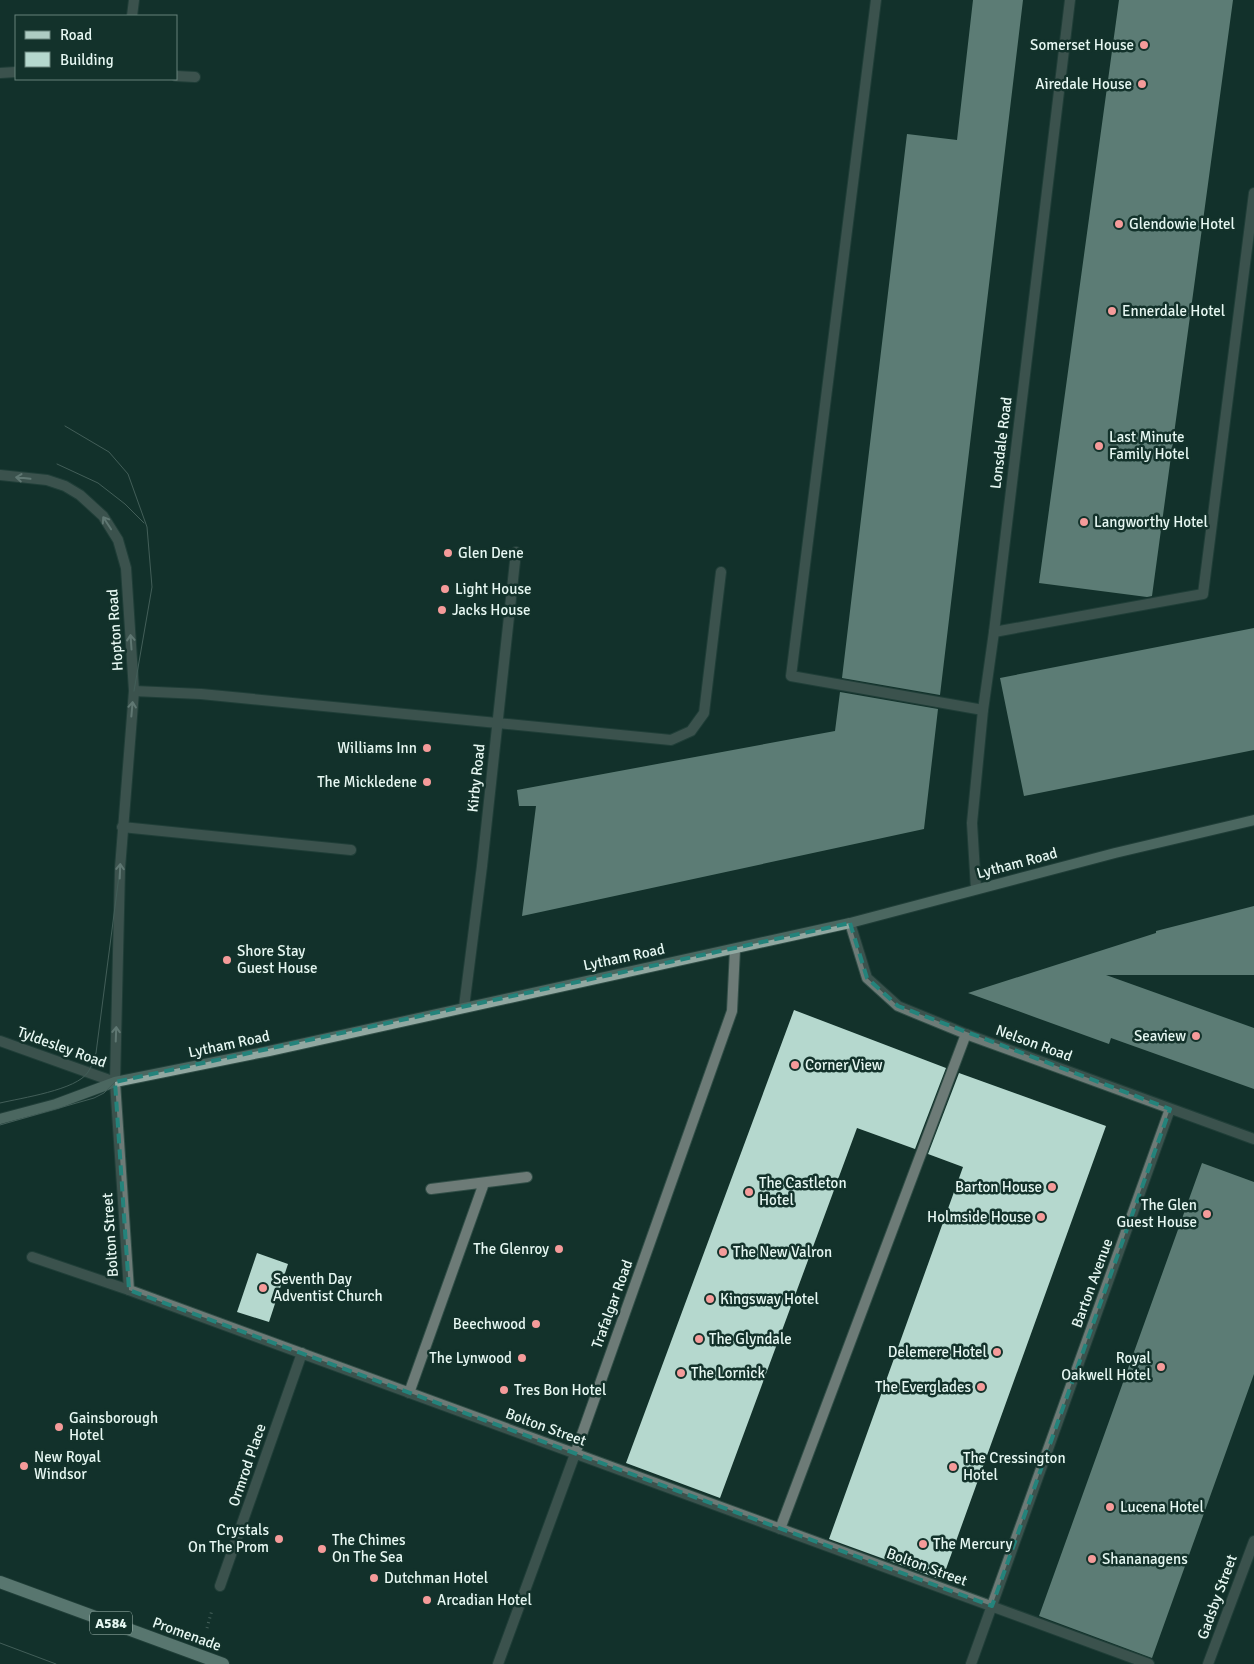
<svg xmlns="http://www.w3.org/2000/svg" width="1254" height="1664" viewBox="0 0 1254 1664" font-family="Signika,sans-serif">
<style>
.building{fill:#b5d8ce}
.lines{fill:none;stroke-linecap:round;stroke-linejoin:round}
.service-casing{stroke:#314e47;stroke-width:12}
.minor-casing{stroke:#314e47;stroke-width:12}
.secondary-casing{stroke:#314e47;stroke-width:12}
.primary-casing{stroke:#314e47;stroke-width:14}
.path{stroke:#809892;stroke-width:3;stroke-dasharray:1 4;stroke-linecap:butt}
.service{stroke:#6d7b77;stroke-width:10}
.minor{stroke:#6d7b77;stroke-width:10}
.secondary{stroke:#91a8a1;stroke-width:10}
.primary{stroke:#adcbc2;stroke-width:12}
.tram{stroke:#7c948e;stroke-width:1}
.oneway{stroke:#bcccc7}
.marked{fill:none;stroke:#24837b;stroke-width:4;stroke-dasharray:10 6;stroke-linejoin:round}
.poi-dot{fill:#f59b9a;stroke:#13322b;stroke-width:2}
.labels{text-anchor:middle;stroke-width:5;stroke-linejoin:round;paint-order:stroke}
.shield{fill:#13322b;stroke:#a7bcb6;stroke-width:1}
.shield-label{font-size:14px;font-weight:bold;fill:#e6f7f2}
.poi-label{font-size:15px;fill:#e6f7f2;stroke:#13322b;text-anchor:start}
.street-label{font-size:15px;fill:#e6f7f2;stroke:#13322b}
</style>
<rect width="100%" height="100%" fill="#13322b"/>
<!-- building -->
<path class="building" d="M 973,0 L 1023,0 L 940,695 L 842,678 L 907,134 L 957,140 Z
M 1119,0 L 1233,0 L 1152,596 L 1147,597 L 1039,583 Z
M 1254,628 L 1254,750 L 1024,796 L 1000,678 Z
M 840,692 L 938,709 L 924,829 L 522,916 L 536,806 L 519,806 L 517,790 L 835,731 Z
M 1254,906 L 1254,975 L 1106,975 L 1254,1028 L 1254,1089 L 1111,1038 L 1109,1044 L 968,993 L 1156,933 L 1156,931 Z
M 794,1010 L 946,1068 L 915,1149 L 857,1128 L 720,1498 L 626,1463 Z
M 959,1073 L 1106,1126 L 942,1580 L 829,1539 L 963,1167 L 928,1154 Z
M 1202,1163 L 1254,1182 L 1254,1374 L 1152,1658 L 1039,1616 Z
M 257,1253 L 288,1264 L 269,1322 L 237,1312 Z"/>
<g class="lines">
<!-- service casing -->
<g class="service-casing">
<path id="service" d="M 876,0 L 791,676 L 983,710
M 132,16 L 134,0
M 0,73 L 16,72
M 176,76 L 195,77
M 994,632 L 1203,594 L 1254,193
M 134,691 L 201,694 L 671,740 L 691,731 L 704,713 L 721,572
M 122,827 L 351,850
M 431,1189 L 527,1177
M 32,1257 L 129,1290
M 409,1393 L 484,1183
M 780,1529 L 966,1034"/>
</g>
<!-- minor casing -->
<g class="minor-casing">
<path id="minor" d="M 0,475 L 47,480 L 65,486 L 80,495 L 103,516 L 118,540 L 126,568 L 134,691 L 120,868 L 115,1082 L 129,1290 L 1149,1664
M 976,889 L 972,823 L 983,710 L 994,632 L 1070,0
M 850,923 L 867,978 L 898,1006 L 966,1034 L 1254,1139
M 464,1007 L 482,866 L 516,552
M 0,1041 L 115,1082
M 220,1586 L 302,1353
M 498,1664 L 575,1454 L 732,1011 L 735,949
M 971,1664 L 1170,1109
M 1208,1664 L 1254,1541"/>
</g>
<!-- secondary casing -->
<g class="secondary-casing">
<path id="secondary" d="M 0,1119 L 56,1104 L 115,1082 L 269,1051 L 850,923 L 1115,853 L 1254,820"/>
</g>
<!-- primary casing -->
<g class="primary-casing">
<path id="primary" d="M 0,1582 L 223,1664"/>
</g>
<!-- path -->
<path class="path" d="M 207,1628 L 212,1610"/>
<!-- service -->
<use href="#service" class="service"/>
<!-- minor -->
<use href="#minor" class="minor"/>
<!-- secondary -->
<use href="#secondary" class="secondary"/>
<!-- primary -->
<use href="#primary" class="primary"/>
<!-- tram -->
<path class="tram" d="M 65,426 L 109,452 L 128,474 L 147,527 L 152,587 L 134,691
M 57,464 L 98,483 L 125,504 L 144,523
M 0,1103 C 21,1098 77,1090 88,1072 C 92,1067 93,1059 96,1053 L 120,868
M 0,1125 L 94,1098 L 104,1093 L 115,1082
M 0,1643 L 56,1664"/>
</g>
<!-- one-way arrows -->
<defs><path id="oneway-shaft" d="M-6 0H5M1.5-3L5.5 0L1.5 3" fill="none" stroke-width="1.6" stroke-linecap="round" stroke-linejoin="round" transform="scale(1.25)"/></defs>
<g class="oneway">
<use href="#oneway-shaft" transform="translate(23 478) rotate(-174)"/>
<use href="#oneway-shaft" transform="translate(107 523) rotate(-123)"/>
<use href="#oneway-shaft" transform="translate(131 642) rotate(-94)"/>
<use href="#oneway-shaft" transform="translate(132 709) rotate(-85)"/>
<use href="#oneway-shaft" transform="translate(120 871) rotate(-88)"/>
<use href="#oneway-shaft" transform="translate(116 1034) rotate(-88)"/>
</g>
<!-- marked area -->
<path d="M0 0H1254V1664H0ZM 850,923 L 867,978 L 898,1006 L 1170,1109 L 992,1606 L 129,1290 L 115,1082 Z" fill="#13322b" fill-opacity=".55" fill-rule="evenodd"/>
<path class="marked" d="M 850,923 L 867,978 L 898,1006 L 1170,1109 L 992,1606 L 129,1290 L 115,1082 Z"/>
<!-- markers -->
<g class="poi-dot">
<circle cx="1144" cy="45" r="5"/>
<circle cx="1142" cy="84" r="5"/>
<circle cx="1119" cy="224" r="5"/>
<circle cx="1112" cy="311" r="5"/>
<circle cx="1099" cy="446" r="5"/>
<circle cx="1084" cy="522" r="5"/>
<circle cx="448" cy="553" r="5"/>
<circle cx="445" cy="589" r="5"/>
<circle cx="442" cy="610" r="5"/>
<circle cx="427" cy="748" r="5"/>
<circle cx="427" cy="782" r="5"/>
<circle cx="227" cy="960" r="5"/>
<circle cx="1196" cy="1036" r="5"/>
<circle cx="795" cy="1065" r="5"/>
<circle cx="1052" cy="1187" r="5"/>
<circle cx="749" cy="1192" r="5"/>
<circle cx="1207" cy="1214" r="5"/>
<circle cx="1041" cy="1217" r="5"/>
<circle cx="559" cy="1249" r="5"/>
<circle cx="723" cy="1252" r="5"/>
<circle cx="263" cy="1288" r="5"/>
<circle cx="710" cy="1299" r="5"/>
<circle cx="536" cy="1324" r="5"/>
<circle cx="699" cy="1339" r="5"/>
<circle cx="997" cy="1352" r="5"/>
<circle cx="522" cy="1358" r="5"/>
<circle cx="1161" cy="1367" r="5"/>
<circle cx="681" cy="1373" r="5"/>
<circle cx="981" cy="1387" r="5"/>
<circle cx="504" cy="1390" r="5"/>
<circle cx="59" cy="1427" r="5"/>
<circle cx="24" cy="1466" r="5"/>
<circle cx="953" cy="1467" r="5"/>
<circle cx="1110" cy="1507" r="5"/>
<circle cx="279" cy="1539" r="5"/>
<circle cx="923" cy="1544" r="5"/>
<circle cx="322" cy="1549" r="5"/>
<circle cx="1092" cy="1559" r="5"/>
<circle cx="374" cy="1578" r="5"/>
<circle cx="427" cy="1600" r="5"/>
</g>
<g class="labels">
<!-- shield labels -->
<rect class="shield" x="90" y="1611.5" width="42" height="23" rx="4"/>
<g class="shield-label">
<text x="111" y="1628">A584</text>
</g>
<!-- poi labels -->
<g class="poi-label">
<text x="1134" y="50" text-anchor="end">Somerset House</text>
<text x="1132" y="89" text-anchor="end">Airedale House</text>
<text x="1129" y="229">Glendowie Hotel</text>
<text x="1122" y="316">Ennerdale Hotel</text>
<text x="1109" y="442">Last Minute<tspan x="1109" dy="17">Family Hotel</tspan></text>
<text x="1094" y="527">Langworthy Hotel</text>
<text x="458" y="558">Glen Dene</text>
<text x="455" y="594">Light House</text>
<text x="452" y="615">Jacks House</text>
<text x="417" y="753" text-anchor="end">Williams Inn</text>
<text x="417" y="787" text-anchor="end">The Mickledene</text>
<text x="237" y="956">Shore Stay<tspan x="237" dy="17">Guest House</tspan></text>
<text x="1186" y="1041" text-anchor="end">Seaview</text>
<text x="805" y="1070">Corner View</text>
<text x="759" y="1188">The Castleton<tspan x="759" dy="17">Hotel</tspan></text>
<text x="1042" y="1192" text-anchor="end">Barton House</text>
<text x="1197" y="1210" text-anchor="end">The Glen<tspan x="1197" dy="17">Guest House</tspan></text>
<text x="1031" y="1222" text-anchor="end">Holmside House</text>
<text x="549" y="1254" text-anchor="end">The Glenroy</text>
<text x="733" y="1257">The New Valron</text>
<text x="273" y="1284">Seventh Day<tspan x="273" dy="17">Adventist Church</tspan></text>
<text x="720" y="1304">Kingsway Hotel</text>
<text x="526" y="1329" text-anchor="end">Beechwood</text>
<text x="709" y="1344">The Glyndale</text>
<text x="987" y="1357" text-anchor="end">Delemere Hotel</text>
<text x="512" y="1363" text-anchor="end">The Lynwood</text>
<text x="1151" y="1363" text-anchor="end">Royal<tspan x="1151" dy="17">Oakwell Hotel</tspan></text>
<text x="691" y="1378">The Lornick</text>
<text x="971" y="1392" text-anchor="end">The Everglades</text>
<text x="514" y="1395">Tres Bon Hotel</text>
<text x="69" y="1423">Gainsborough<tspan x="69" dy="17">Hotel</tspan></text>
<text x="34" y="1462">New Royal<tspan x="34" dy="17">Windsor</tspan></text>
<text x="963" y="1463">The Cressington<tspan x="963" dy="17">Hotel</tspan></text>
<text x="1120" y="1512">Lucena Hotel</text>
<text x="269" y="1535" text-anchor="end">Crystals<tspan x="269" dy="17">On The Prom</tspan></text>
<text x="332" y="1545">The Chimes<tspan x="332" dy="17">On The Sea</tspan></text>
<text x="933" y="1549">The Mercury</text>
<text x="1102" y="1564">Shananagens</text>
<text x="384" y="1583">Dutchman Hotel</text>
<text x="437" y="1605">Arcadian Hotel</text>
</g>
<!-- street labels -->
<g class="street-label">
<text transform="translate(1001 443) rotate(-83)" y="5">Lonsdale Road</text>
<text transform="translate(115 630) rotate(-94)" y="5">Hopton Road</text>
<text transform="translate(476 778) rotate(-84)" y="5">Kirby Road</text>
<text transform="translate(1017 863) rotate(-15)" y="5">Lytham Road</text>
<text transform="translate(624 957) rotate(-12)" y="5">Lytham Road</text>
<text transform="translate(1034 1043) rotate(20)" y="5">Nelson Road</text>
<text transform="translate(229 1044) rotate(-12)" y="5">Lytham Road</text>
<text transform="translate(62 1047) rotate(20)" y="5">Tyldesley Road</text>
<text transform="translate(110 1235) rotate(-94)" y="5">Bolton Street</text>
<text transform="translate(1092 1283) rotate(-70)" y="5">Barton Avenue</text>
<text transform="translate(612 1304) rotate(-70)" y="5">Trafalgar Road</text>
<text transform="translate(546 1427) rotate(20)" y="5">Bolton Street</text>
<text transform="translate(247 1465) rotate(-71)" y="5">Ormrod Place</text>
<text transform="translate(927 1567) rotate(20)" y="5">Bolton Street</text>
<text transform="translate(1217 1597) rotate(-70)" y="5">Gadsby Street</text>
<text transform="translate(187 1634) rotate(20)" y="5">Promenade</text>
</g>
</g>
<!-- legend -->
<rect x="15" y="15" width="162" height="65" fill="#13322b" stroke="#67817b"/>
<rect x="25" y="31" width="25" height="8" fill="#adcbc2" stroke="#67817b"/>
<text x="60" y="40" font-size="15" fill="#e6f7f2">Road</text>
<rect x="25" y="52" width="25" height="15" fill="#b5d8ce" stroke="#67817b"/>
<text x="60" y="65" font-size="15" fill="#e6f7f2">Building</text>
</svg>
